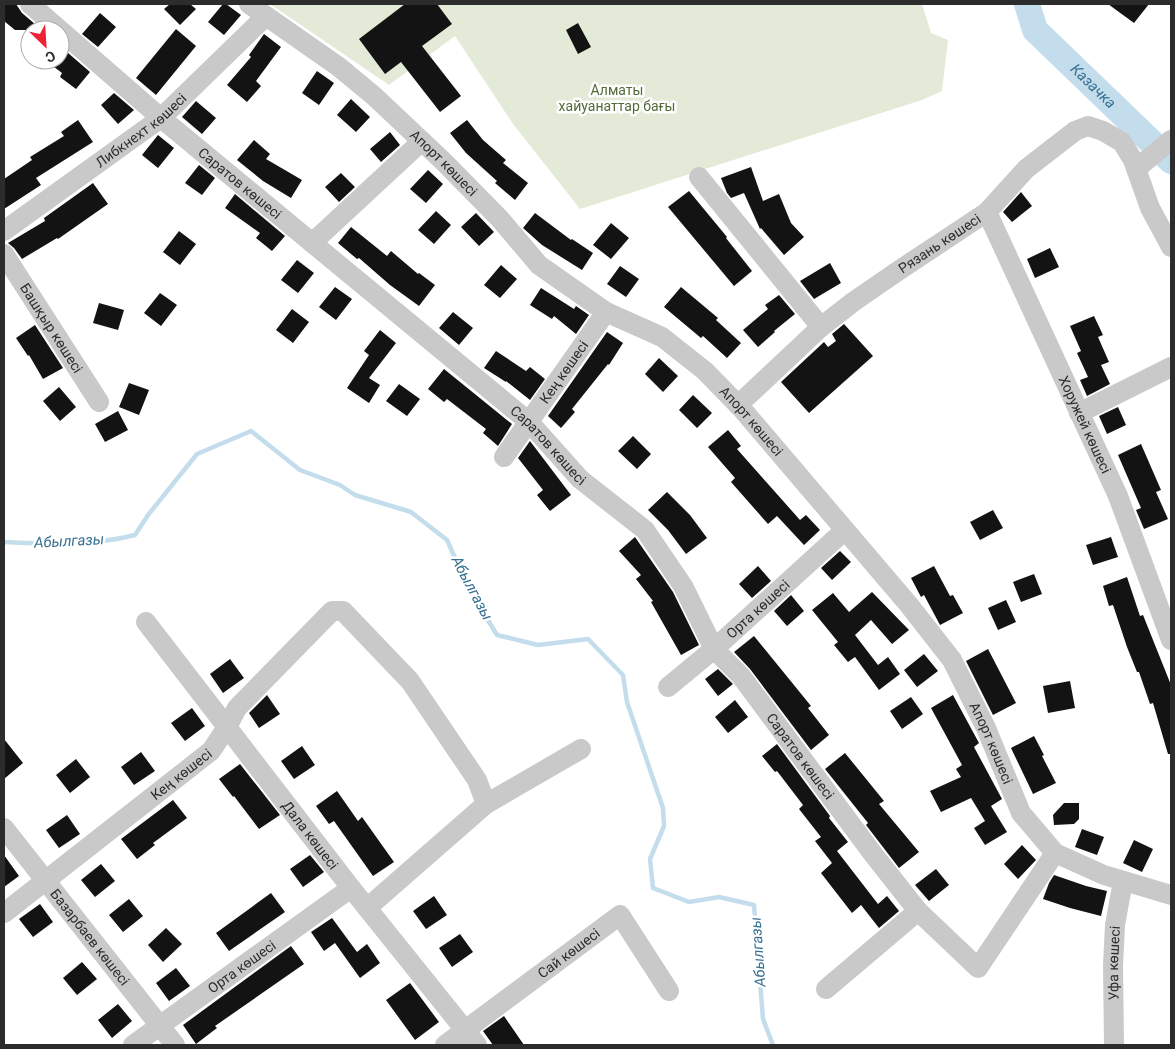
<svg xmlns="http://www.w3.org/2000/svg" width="1175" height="1049" viewBox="0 0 1175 1049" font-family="Roboto,sans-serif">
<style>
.green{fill:#e3ebd8}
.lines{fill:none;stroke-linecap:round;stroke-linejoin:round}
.stream{stroke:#c3dded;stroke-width:4.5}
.river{stroke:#c3dded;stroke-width:26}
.building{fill:#131313}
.minor{stroke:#c9c9c9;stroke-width:20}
.labels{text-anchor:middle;stroke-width:5;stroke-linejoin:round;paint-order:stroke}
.park-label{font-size:14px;fill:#506a38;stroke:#fff}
.street-label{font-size:14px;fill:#2c2c2c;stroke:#fff}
.water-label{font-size:15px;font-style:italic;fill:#366f92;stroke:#fff}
</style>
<rect width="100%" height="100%" fill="#fff"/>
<!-- green -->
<path class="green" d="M 270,4 L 922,4 L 931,33 L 948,40 L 942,91 L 922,100 L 580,209 L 513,124 L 455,36 L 389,85 Z"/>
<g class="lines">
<!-- stream -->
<path class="stream" d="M 4,542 C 48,544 92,546 135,535 L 148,515 L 197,454 L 251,431 L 300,470 L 340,485 L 355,495 L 411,512 L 447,540 L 469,589 L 497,635 L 538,645 L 588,639 L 623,675 L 627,702 L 663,808 L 664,826 L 650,859 L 653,888 L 689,902 L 719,897 L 754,905 L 763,1019 L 773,1045"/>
<!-- river -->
<path class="river" id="s1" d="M 1027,4 L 1035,30 L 1171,161"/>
</g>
<!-- building -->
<path class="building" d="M 4,4 L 16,4 L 22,13 L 42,30 L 15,30 L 4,21 Z
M 170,4 L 190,4 L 196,9 L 180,25 L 164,9 Z
M 223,4 L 226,4 L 241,15 L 224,35 L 208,22 Z
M 405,4 L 437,4 L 452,24 L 422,46 L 461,96 L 440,112 L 401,62 L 385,74 L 359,39 Z
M 1108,4 L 1149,4 L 1134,23 Z
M 100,13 L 116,27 L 98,47 L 82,34 Z
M 578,23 L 591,47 L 578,54 L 566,30 Z
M 176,29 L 196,46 L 156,95 L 136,78 Z
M 264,34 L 281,47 L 256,81 L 261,86 L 247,102 L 227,85 L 251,57 L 249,55 Z
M 60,46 L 90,72 L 76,89 L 60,77 L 62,73 L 45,60 L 60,60 Z
M 317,71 L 334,83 L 319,105 L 302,93 Z
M 114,93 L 134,110 L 118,124 L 101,105 Z
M 351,99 L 370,117 L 356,132 L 337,115 Z
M 196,101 L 216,118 L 202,134 L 182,117 Z
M 78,120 L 93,142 L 36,178 L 41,185 L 4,209 L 4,179 L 32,160 L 30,157 L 64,136 L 61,132 Z
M 467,120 L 483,140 L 506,160 L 503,163 L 528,183 L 515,200 L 495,183 L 497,181 L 466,153 L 450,133 Z
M 390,132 L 400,145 L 381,162 L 370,149 Z
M 158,135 L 174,148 L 158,168 L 142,155 Z
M 254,140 L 270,154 L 266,159 L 302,180 L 291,198 L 263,181 L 237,160 Z
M 199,165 L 215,178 L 202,195 L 185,183 Z
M 751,167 L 763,201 L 779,194 L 791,223 L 804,237 L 784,255 L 761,228 L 760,229 L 744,193 L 731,198 L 727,193 L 721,178 Z
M 428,170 L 443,184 L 426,203 L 410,189 Z
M 341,173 L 355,187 L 339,202 L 325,187 Z
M 93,183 L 108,204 L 58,239 L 57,238 L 22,259 L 14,248 L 8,243 L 45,221 L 44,218 Z
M 689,191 L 727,237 L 726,238 L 752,271 L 734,286 L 668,207 Z
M 1021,192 L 1032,206 L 1012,222 L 1003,212 Z
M 235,194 L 285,236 L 272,251 L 256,238 L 260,233 L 225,208 Z
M 436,211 L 451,225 L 434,244 L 418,230 Z
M 476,213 L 494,232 L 479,246 L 461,227 Z
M 535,213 L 571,240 L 572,239 L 593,253 L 582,270 L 542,245 L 523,228 Z
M 611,223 L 629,238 L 611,259 L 593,245 Z
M 351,227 L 387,256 L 391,251 L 418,274 L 419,273 L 435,285 L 419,306 L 390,285 L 359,258 L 357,259 L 338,243 Z
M 179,231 L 196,244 L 180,265 L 163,252 Z
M 1050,248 L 1059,267 L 1035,278 L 1027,259 Z
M 297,260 L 314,273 L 298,293 L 281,280 Z
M 830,263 L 841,283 L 814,299 L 800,281 Z
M 501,265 L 517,279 L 500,298 L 484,285 Z
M 620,266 L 639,279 L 626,297 L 607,284 Z
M 335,287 L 352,299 L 336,320 L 319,307 Z
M 681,287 L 718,318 L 716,320 L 741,343 L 727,358 L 703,336 L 701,338 L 664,307 Z
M 541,288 L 574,309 L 576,306 L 589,315 L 576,334 L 554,316 L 552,319 L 530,305 Z
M 160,293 L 177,305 L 161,326 L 144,313 Z
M 779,295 L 795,314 L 774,331 L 775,332 L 758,347 L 743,330 L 768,309 L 765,305 Z
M 99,303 L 124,310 L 118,330 L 93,323 Z
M 292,309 L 309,322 L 293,343 L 276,330 Z
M 453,312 L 473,328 L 459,345 L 439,328 Z
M 1094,316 L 1103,335 L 1098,337 L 1109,362 L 1101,365 L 1110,384 L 1087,396 L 1080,380 L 1088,377 L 1077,353 L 1081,351 L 1070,326 Z
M 844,324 L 873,356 L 809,413 L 781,382 L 824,342 L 828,347 L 836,341 L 832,334 Z
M 35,325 L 63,368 L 43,379 L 29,355 L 28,356 L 16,338 Z
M 380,330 L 396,343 L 369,378 L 380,385 L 369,403 L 347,388 L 369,355 L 364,351 Z
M 607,332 L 623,343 L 609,365 L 608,364 L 572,409 L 575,412 L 561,428 L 548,416 Z
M 496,351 L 526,371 L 530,367 L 545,379 L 530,400 L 506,381 L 506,382 L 484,368 Z
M 659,358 L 678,376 L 663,392 L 645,374 Z
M 444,369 L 512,424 L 498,446 L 483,433 L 486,429 L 447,399 L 444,402 L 428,389 Z
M 129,383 L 149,390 L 139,415 L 119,407 Z
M 399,384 L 420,399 L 407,416 L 386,401 Z
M 59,387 L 76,407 L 60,421 L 43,401 Z
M 693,395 L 712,413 L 697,428 L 679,410 Z
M 1118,407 L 1126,425 L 1107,434 L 1099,416 Z
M 118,411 L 128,430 L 105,442 L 95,424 Z
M 728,430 L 741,446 L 737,449 L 800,520 L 806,515 L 820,530 L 804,545 L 777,516 L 768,524 L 731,482 L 735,478 L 708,447 Z
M 633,436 L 651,454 L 637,469 L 618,451 Z
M 530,441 L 571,495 L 550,511 L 537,495 L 543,490 L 518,458 Z
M 1141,444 L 1161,490 L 1156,492 L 1168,519 L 1144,529 L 1136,510 L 1141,508 L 1118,455 Z
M 667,492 L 690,515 L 707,538 L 686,554 L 668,530 L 648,510 Z
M 993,510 L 1003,528 L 980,540 L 970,522 Z
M 635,537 L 673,592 L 699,645 L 681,655 L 651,602 L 653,601 L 636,579 L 641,575 L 619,551 Z
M 1111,537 L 1118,557 L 1093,565 L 1086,545 Z
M 840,551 L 851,562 L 832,580 L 821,568 Z
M 758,566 L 771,581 L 752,598 L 739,584 Z
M 934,566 L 950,596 L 953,595 L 963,613 L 940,625 L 924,595 L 921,597 L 911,578 Z
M 1034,574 L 1042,594 L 1021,602 L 1013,582 Z
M 1127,577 L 1140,616 L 1143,615 L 1171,685 L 1171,754 L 1168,754 L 1153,703 L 1150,704 L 1139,672 L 1137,672 L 1127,647 L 1113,605 L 1109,606 L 1103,586 Z
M 872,592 L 909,630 L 892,644 L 871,620 L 855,635 L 878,665 L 888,657 L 900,674 L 879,690 L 855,657 L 848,662 L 834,645 L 838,642 L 812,610 L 833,593 L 849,612 Z
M 791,595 L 804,611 L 787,626 L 774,611 Z
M 1006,600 L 1016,622 L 998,630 L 988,608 Z
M 754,636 L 811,706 L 808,708 L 829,735 L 811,750 L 750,669 L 734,652 Z
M 988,649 L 1016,703 L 993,715 L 966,661 Z
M 924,654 L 938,671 L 917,687 L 904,670 Z
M 230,659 L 244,678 L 223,693 L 210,674 Z
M 718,669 L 733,684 L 718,696 L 705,679 Z
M 1070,681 L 1075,708 L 1048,713 L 1043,686 Z
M 267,695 L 280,714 L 259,728 L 249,713 Z
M 953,695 L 979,743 L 974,747 L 1002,799 L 991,806 L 1007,832 L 985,845 L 974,828 L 985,821 L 971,798 L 941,812 L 930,791 L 961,777 L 956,769 L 962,765 L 931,708 Z
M 911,697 L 923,714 L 902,729 L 890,711 Z
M 735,700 L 748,717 L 728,733 L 715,717 Z
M 192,708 L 205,726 L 185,741 L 171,723 Z
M 1034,736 L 1044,755 L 1042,756 L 1056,783 L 1033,794 L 1011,748 Z
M 4,739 L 23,763 L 4,779 Z
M 777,744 L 830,816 L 829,818 L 848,842 L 837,851 L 878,904 L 887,896 L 899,911 L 879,928 L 861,905 L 852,913 L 821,873 L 832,863 L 815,841 L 821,837 L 799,809 L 803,805 L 777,771 L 775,772 L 762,756 Z
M 302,746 L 315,765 L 294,779 L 281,761 Z
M 141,752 L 155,771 L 134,785 L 121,767 Z
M 845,753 L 884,801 L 879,804 L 919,852 L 899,868 L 866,825 L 868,823 L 825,769 Z
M 76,759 L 90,777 L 70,793 L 56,775 Z
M 240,764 L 280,815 L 259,829 L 234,796 L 233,797 L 219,779 Z
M 337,791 L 358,821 L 362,817 L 394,862 L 373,876 L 334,821 L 329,824 L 316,806 Z
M 173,800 L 187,818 L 153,843 L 155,845 L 137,859 L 121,839 Z
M 1064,803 L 1079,803 L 1079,819 L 1074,824 L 1054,825 L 1053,815 Z
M 67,815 L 80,834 L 59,848 L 46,830 Z
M 1082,829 L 1104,837 L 1097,855 L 1075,847 Z
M 1134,840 L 1153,849 L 1142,872 L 1123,863 Z
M 1022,845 L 1036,860 L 1018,879 L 1004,864 Z
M 4,855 L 19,876 L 4,887 Z
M 310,855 L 324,872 L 303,887 L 290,869 Z
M 101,864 L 115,881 L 95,897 L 81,880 Z
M 936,869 L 949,885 L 929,901 L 915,885 Z
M 1054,875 L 1086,886 L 1107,891 L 1101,916 L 1070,908 L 1043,899 L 1049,883 Z
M 271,893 L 285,912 L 229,951 L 216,933 Z
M 434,896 L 447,915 L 426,929 L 413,911 Z
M 129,899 L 143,916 L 123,932 L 109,915 Z
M 40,904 L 53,922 L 33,937 L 19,919 Z
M 332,918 L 357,952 L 367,944 L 380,963 L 360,978 L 335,943 L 324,951 L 311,932 Z
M 166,928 L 182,944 L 163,962 L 148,945 Z
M 460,934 L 473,952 L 452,967 L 439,948 Z
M 291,946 L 304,964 L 215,1026 L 217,1028 L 196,1044 L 183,1025 Z
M 82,962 L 97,979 L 77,995 L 63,978 Z
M 176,968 L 190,986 L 169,1001 L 156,983 Z
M 410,983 L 439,1022 L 415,1040 L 386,1000 Z
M 118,1004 L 132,1021 L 112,1038 L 98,1020 Z
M 504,1016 L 524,1045 L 493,1045 L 483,1031 Z"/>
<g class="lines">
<!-- minor -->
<g class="minor">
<path id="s2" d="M 30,4 L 161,118 L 529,422 L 580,479 L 645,530 L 683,586 L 714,649 L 741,676 L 873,854 L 918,911 L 978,968 L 1055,853"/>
<path id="s3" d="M 249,4 L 339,67 L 374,96 L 444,162 L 500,219 L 539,265 L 606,312 L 662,337 L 705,371 L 742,409 L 909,605 L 952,660 L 986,728 L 1021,813 L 1055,853 L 1104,875 L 1171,895"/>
<path d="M 1136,169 L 1171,140"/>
<path d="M 699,177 L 821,327"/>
<path id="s4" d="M 987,212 L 1118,496 L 1171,640"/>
<path id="s5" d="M 4,231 L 161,118 L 265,17"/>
<path d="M 312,243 L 422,141"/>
<path id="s6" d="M 4,254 L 99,402"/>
<path id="s7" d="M 738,405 L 821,327 L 853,302 L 898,271 L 987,212 L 1026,169 L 1075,131 L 1088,126 L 1103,131 L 1122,142 L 1133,160 L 1150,208 L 1171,247"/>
<path d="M 1079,413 L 1171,367"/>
<path id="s8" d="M 504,457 L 606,312"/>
<path id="s9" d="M 146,622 L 351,888 L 477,1045"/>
<path id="s10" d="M 668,687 L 714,649 L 845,530"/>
<path id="s11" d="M 4,828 L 175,1045"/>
<path d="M 367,908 L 486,804 L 581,749"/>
<path id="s12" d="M 4,913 L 211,751 L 227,727 L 237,708 L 332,611 L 343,611 L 410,681 L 477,780 L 486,804"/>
<path d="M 826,989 L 918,911"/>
<path id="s13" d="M 133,1045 L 351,888"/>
<path id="s14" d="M 445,1045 L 620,915 L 669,991"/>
<path id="s15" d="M 1114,1045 L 1113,965 L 1115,925 L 1123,881"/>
</g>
</g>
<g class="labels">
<!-- park labels -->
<g class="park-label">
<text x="617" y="95">Алматы<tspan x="617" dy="16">хайуанаттар бағы</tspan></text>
</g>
<!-- street labels -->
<g class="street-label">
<text dy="5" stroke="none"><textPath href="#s5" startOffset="170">Либкнехт көшесі</textPath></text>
<text dy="5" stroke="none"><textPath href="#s3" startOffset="252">Апорт көшесі</textPath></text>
<text dy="5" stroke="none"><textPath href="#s2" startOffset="276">Саратов көшесі</textPath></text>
<text dy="5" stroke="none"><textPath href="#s7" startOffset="259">Рязань көшесі</textPath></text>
<text dy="5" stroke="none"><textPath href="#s6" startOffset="88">Башқыр көшесі</textPath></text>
<text dy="5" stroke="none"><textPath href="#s8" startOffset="104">Кең көшесі</textPath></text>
<text dy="5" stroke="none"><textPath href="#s3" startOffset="658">Апорт көшесі</textPath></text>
<text dy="5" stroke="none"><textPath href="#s4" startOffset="234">Хоружей көшесі</textPath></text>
<text dy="5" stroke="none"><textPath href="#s2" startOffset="681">Саратов көшесі</textPath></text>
<text dy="5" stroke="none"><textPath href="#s10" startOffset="119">Орта көшесі</textPath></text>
<text dy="5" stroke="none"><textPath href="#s3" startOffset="1062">Апорт көшесі</textPath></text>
<text dy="5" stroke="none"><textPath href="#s2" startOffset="1086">Саратов көшесі</textPath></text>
<text dy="5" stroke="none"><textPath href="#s12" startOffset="225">Кең көшесі</textPath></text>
<text dy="5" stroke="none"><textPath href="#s9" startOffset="269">Дала көшесі</textPath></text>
<text dy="5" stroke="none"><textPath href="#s11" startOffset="139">Базарбаев көшесі</textPath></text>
<text dy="5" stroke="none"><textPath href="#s14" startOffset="154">Сай көшесі</textPath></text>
<text dy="5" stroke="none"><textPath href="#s15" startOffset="82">Уфа көшесі</textPath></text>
<text dy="5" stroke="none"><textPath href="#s13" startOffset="134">Орта көшесі</textPath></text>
</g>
<!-- water labels -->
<g class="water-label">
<text dy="5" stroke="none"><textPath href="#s1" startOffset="108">Казачка</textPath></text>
<text transform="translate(69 541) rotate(-3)" y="5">Абылгазы</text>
<text transform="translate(472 588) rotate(62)" y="5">Абылгазы</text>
<text transform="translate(758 952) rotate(-94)" y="5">Абылгазы</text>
</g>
</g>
<!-- border -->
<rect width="1175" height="1049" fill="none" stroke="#2c2c2c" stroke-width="10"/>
<!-- north arrow -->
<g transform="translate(45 45) rotate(155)"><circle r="24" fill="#ffffff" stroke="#ababab"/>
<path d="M0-4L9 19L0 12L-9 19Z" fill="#ef2233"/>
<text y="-8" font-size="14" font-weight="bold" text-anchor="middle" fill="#2c2c2c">С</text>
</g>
</svg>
